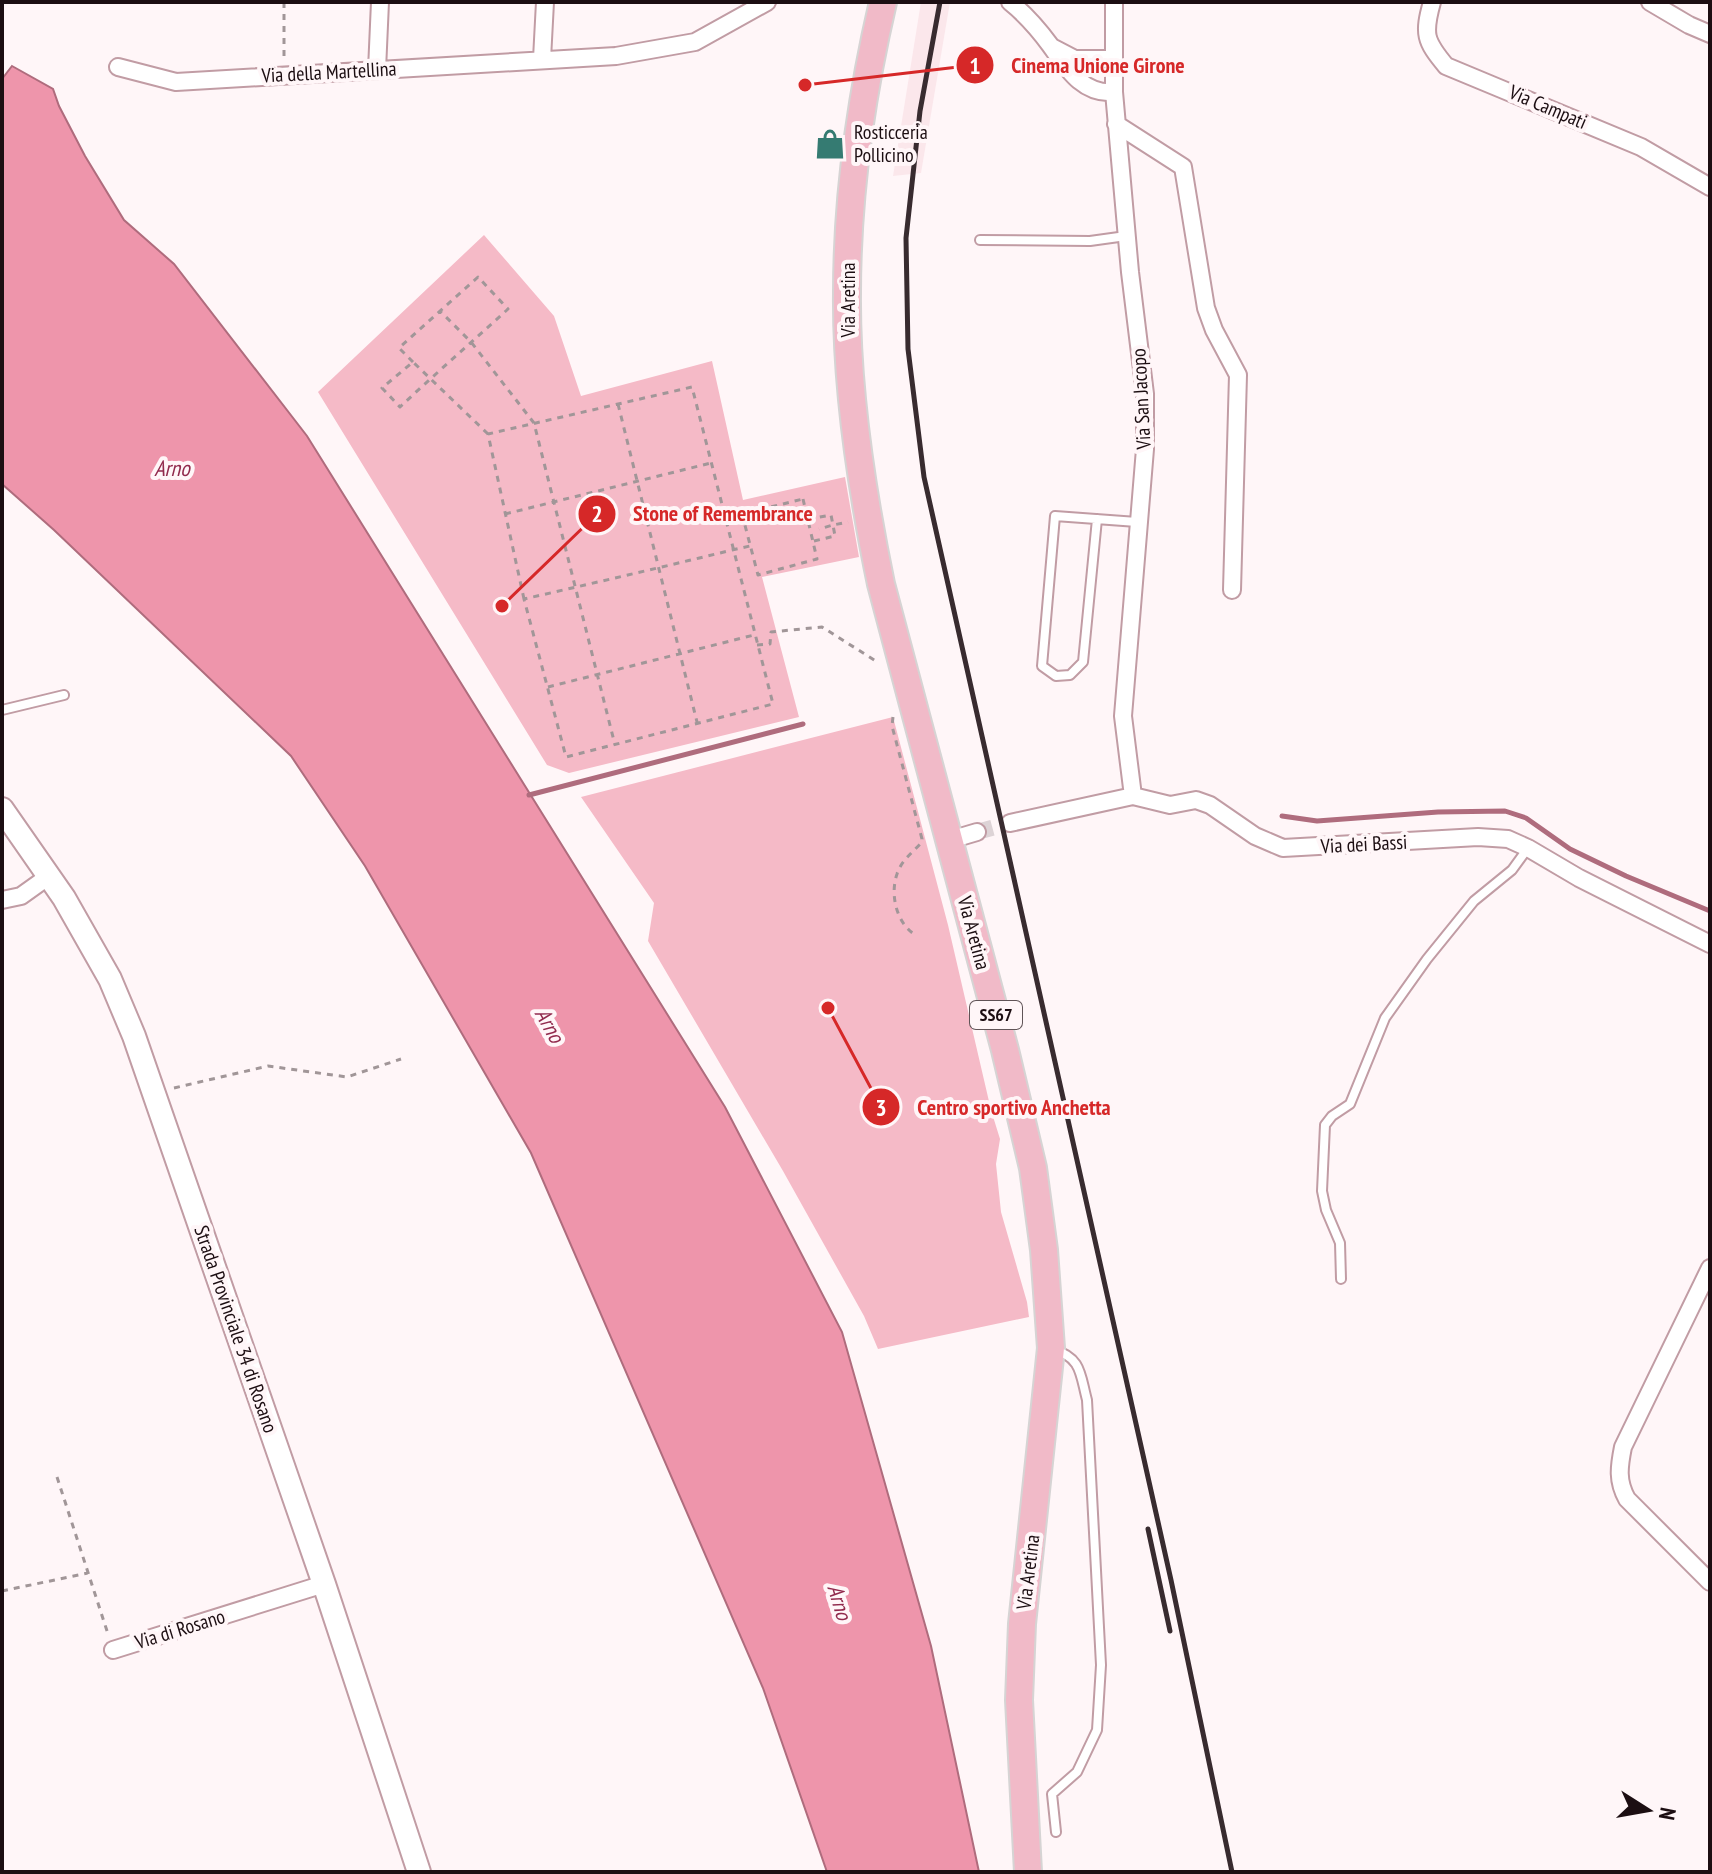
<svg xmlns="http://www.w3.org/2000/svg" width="1712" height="1874" viewBox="0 0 1712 1874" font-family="'PT Sans Narrow',sans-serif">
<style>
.built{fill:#fbe7eb}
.green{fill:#f5bac7}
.water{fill:#ee95ab;stroke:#af6c7d;stroke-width:2}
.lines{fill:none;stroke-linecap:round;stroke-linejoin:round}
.stream{stroke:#af6c7d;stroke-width:5}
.minor-tunnel{stroke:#ddd3d6;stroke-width:16;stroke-dasharray:16 8;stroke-linecap:butt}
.service-casing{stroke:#c19ca4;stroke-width:12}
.minor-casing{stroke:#c19ca4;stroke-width:20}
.secondary-casing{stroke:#c19ca4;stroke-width:26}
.primary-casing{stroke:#d6d4d4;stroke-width:30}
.path{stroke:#a19698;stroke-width:3;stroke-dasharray:6 6;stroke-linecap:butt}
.service{stroke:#fff;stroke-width:8}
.minor{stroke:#fff;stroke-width:16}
.secondary{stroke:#fff;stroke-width:22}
.primary{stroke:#f1bac8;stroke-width:26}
.rail{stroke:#382b2f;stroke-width:5}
.labels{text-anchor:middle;stroke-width:8;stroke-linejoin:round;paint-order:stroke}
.shield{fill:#fff6f8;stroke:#605457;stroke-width:2}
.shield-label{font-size:18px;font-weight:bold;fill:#1c0e12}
.street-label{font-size:20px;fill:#1c0e12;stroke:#fff6f8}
.poi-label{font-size:20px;fill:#1c0e12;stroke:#fff6f8;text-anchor:start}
.water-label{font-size:22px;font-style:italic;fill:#912a4d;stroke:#fff6f8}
.leader{fill:none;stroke:#d62828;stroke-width:3}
.callout-dot{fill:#d62828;stroke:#fff6f8;stroke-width:3}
.mark-label{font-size:24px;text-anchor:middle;font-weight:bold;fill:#fff}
.callout-label{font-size:22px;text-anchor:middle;font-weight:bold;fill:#d62828;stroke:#fff6f8;stroke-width:8;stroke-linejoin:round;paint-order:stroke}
</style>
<rect width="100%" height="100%" fill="#fff6f8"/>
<!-- built -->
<path class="built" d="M 921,2 L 950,2 L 921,173 L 893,176 Z"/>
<!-- green -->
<path class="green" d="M 484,235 L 554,316 L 581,396 L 712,361 L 743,500 L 845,477 L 859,557 L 762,577 L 799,717 L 569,773 L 547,765 L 318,392 Z
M 893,717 L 948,925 L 991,1110 L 1000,1139 L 996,1164 L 1001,1212 L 1027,1302 L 1029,1317 L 878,1349 L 864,1316 L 783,1171 L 648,941 L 654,903 L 581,797 Z"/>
<!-- water -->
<path class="water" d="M 12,66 L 53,89 L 59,106 L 85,156 L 124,220 L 174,264 L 307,436 L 725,1107 L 842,1332 L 931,1646 L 979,1872 L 827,1872 L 763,1688 L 531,1153 L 365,866 L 291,756 L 54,530 L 2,484 L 2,79 Z"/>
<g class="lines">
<!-- stream -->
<path class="stream" d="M 529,795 L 803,724
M 1282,816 L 1317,821 L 1438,812 L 1505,811 L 1526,818 L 1570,849 L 1626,876 L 1710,911"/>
<!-- minor-tunnel -->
<path class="minor-tunnel" d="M 977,832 L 1010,823"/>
<!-- service casing -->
<g class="service-casing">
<path id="service" d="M 980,240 L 1090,241 L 1126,236
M 1097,519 L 1083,662 L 1070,675 L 1056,676 L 1042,666 L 1055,516 L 1137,522
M 2,710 L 64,695
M 1341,1279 L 1340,1243 L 1326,1210 L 1322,1191 L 1325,1125 L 1332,1116 L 1350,1104 L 1385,1018 L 1427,959 L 1474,901 L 1512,870 L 1528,848
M 1053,1349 C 1082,1358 1080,1374 1087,1400 L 1101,1665 L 1097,1730 L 1077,1772 L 1052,1794 L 1056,1832"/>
</g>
<!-- minor casing -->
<g class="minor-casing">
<path id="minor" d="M 1010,2 C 1025,14 1039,30 1050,45 C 1066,67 1082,95 1114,92
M 1114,2 L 1114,92 L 1130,272 L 1145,394 L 1145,449 L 1123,716 L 1133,796
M 1432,2 C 1423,34 1425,41 1446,66 L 1641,147 L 1710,187
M 1650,2 L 1689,25 L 1710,34
M 1052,47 L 1075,59 L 1113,59
M 542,59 L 545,2
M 118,67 L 176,82 L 616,56 L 695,42 L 767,2
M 377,70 L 380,2
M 1116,124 L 1183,167 L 1206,308 L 1214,330 L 1238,375 L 1232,590
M 1010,823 L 1133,796 L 1170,805 L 1196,800 L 1210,805 L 1255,836 L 1283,848 L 1478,837 L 1508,839 L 1528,848 L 1579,878 L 1710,944
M 950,840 L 977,832
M 2,900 L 21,896 L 49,876
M 1710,1268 L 1623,1447 C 1619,1467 1617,1481 1627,1499 L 1710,1582
M 113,1650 L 324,1584"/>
</g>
<!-- secondary casing -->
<g class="secondary-casing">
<path id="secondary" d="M 2,809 L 64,898 L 110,979 L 134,1036 L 324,1584 L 419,1872"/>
</g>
<!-- primary casing -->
<g class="primary-casing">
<path id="primary" d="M 883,2 C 861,97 847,195 847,293 C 846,386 862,492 881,584 L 1005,1050 L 1033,1168 L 1044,1250 L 1051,1348 L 1022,1624 L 1019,1700 L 1028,1872"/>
</g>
<!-- path -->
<path class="path" d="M 284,2 L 284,58
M 413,362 L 399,348 L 440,311
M 618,404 L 697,722
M 488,434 L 413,362 L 382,388 L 400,407 C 435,374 472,342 508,309 L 478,277 L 440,311 L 471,342 L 534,423 L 615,745
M 803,499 L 817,559 L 758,575 L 742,514 Z
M 505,514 L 711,463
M 808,519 L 831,515 L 833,525 L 819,529
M 814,541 L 835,536 L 833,525 L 848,522
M 524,599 L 488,434 L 692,387 L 773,704 L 566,757 L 524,599 C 594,583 663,567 732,550 L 750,546
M 757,645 L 770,644 L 771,632 L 822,627 L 879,663
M 548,687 L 754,635
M 893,717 L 892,726 L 922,839 L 921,843 C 912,853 901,861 897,874 C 890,894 896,922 914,934
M 174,1088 L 268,1066 L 347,1077 L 401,1059
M 57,1477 L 108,1634
M 2,1591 L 88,1573"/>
<!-- service -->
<use href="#service" class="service"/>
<!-- minor -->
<use href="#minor" class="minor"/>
<!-- secondary -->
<use href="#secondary" class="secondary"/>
<!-- primary -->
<use href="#primary" class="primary"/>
<!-- rail -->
<path class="rail" d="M 940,2 L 920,111 L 906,238 L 908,349 L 924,477 L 1171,1580 L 1232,1872
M 1148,1529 L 1170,1631"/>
</g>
<!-- icons -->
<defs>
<g id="shop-bare" transform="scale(2.4)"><path d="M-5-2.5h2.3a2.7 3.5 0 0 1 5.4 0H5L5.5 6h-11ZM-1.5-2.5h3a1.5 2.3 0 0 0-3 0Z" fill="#357b72" stroke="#fff6f8" stroke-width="2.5" paint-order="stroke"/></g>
</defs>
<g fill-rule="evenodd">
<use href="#shop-bare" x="830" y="144"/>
</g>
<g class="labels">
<!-- shield labels -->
<rect class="shield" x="970" y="1001" width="52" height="28" rx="6"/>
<g class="shield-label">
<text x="996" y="1021">SS67</text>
</g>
<!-- street labels -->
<g class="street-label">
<text transform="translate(329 72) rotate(-3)" y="7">Via della Martellina</text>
<text transform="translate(1548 107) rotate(23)" y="7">Via Campati</text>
<text transform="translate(848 300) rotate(-90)" y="7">Via Aretina</text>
<text transform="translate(1141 399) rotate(-93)" y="7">Via San Jacopo</text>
<text transform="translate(1364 844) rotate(-3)" y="7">Via dei Bassi</text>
<text transform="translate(974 933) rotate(75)" y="7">Via Aretina</text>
<text transform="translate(236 1329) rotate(71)" y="7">Strada Provinciale 34 di Rosano</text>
<text transform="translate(1028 1572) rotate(-83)" y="7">Via Aretina</text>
<text transform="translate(180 1629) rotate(-17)" y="7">Via di Rosano</text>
</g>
<!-- poi labels -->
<g class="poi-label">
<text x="854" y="139">Rosticceria<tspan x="854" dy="23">Pollicino</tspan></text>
</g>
<!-- water labels -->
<g class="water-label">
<text x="172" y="476">Arno</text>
<text transform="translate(550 1025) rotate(61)" y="8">Arno</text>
<text transform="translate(840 1602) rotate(73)" y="8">Arno</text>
</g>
</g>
<!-- callouts -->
<path class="leader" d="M805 85L975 65M502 606L597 514M828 1008L881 1107"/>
<g class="callout-dot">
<circle cx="805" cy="85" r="8"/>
<circle cx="502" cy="606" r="8"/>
<circle cx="828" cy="1008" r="8"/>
<circle cx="975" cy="65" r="20"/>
<circle cx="597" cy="514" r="20"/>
<circle cx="881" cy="1107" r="20"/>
</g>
<g class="mark-label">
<text x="975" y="74">1</text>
<text x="597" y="522">2</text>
<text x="881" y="1116">3</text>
</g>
<g class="callout-label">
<text x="1098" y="73">Cinema Unione Girone</text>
<text x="723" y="521">Stone of Remembrance</text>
<text x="1014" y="1115">Centro sportivo Anchetta</text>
</g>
<!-- border -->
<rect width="1712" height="1874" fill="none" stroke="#1c0e12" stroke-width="8"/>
<!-- north arrow -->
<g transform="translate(1648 1810) rotate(101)" stroke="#fff6f8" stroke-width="6" paint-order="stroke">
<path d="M0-6L14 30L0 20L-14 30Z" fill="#1c0e12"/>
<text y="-12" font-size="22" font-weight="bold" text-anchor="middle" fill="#1c0e12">N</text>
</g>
</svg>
